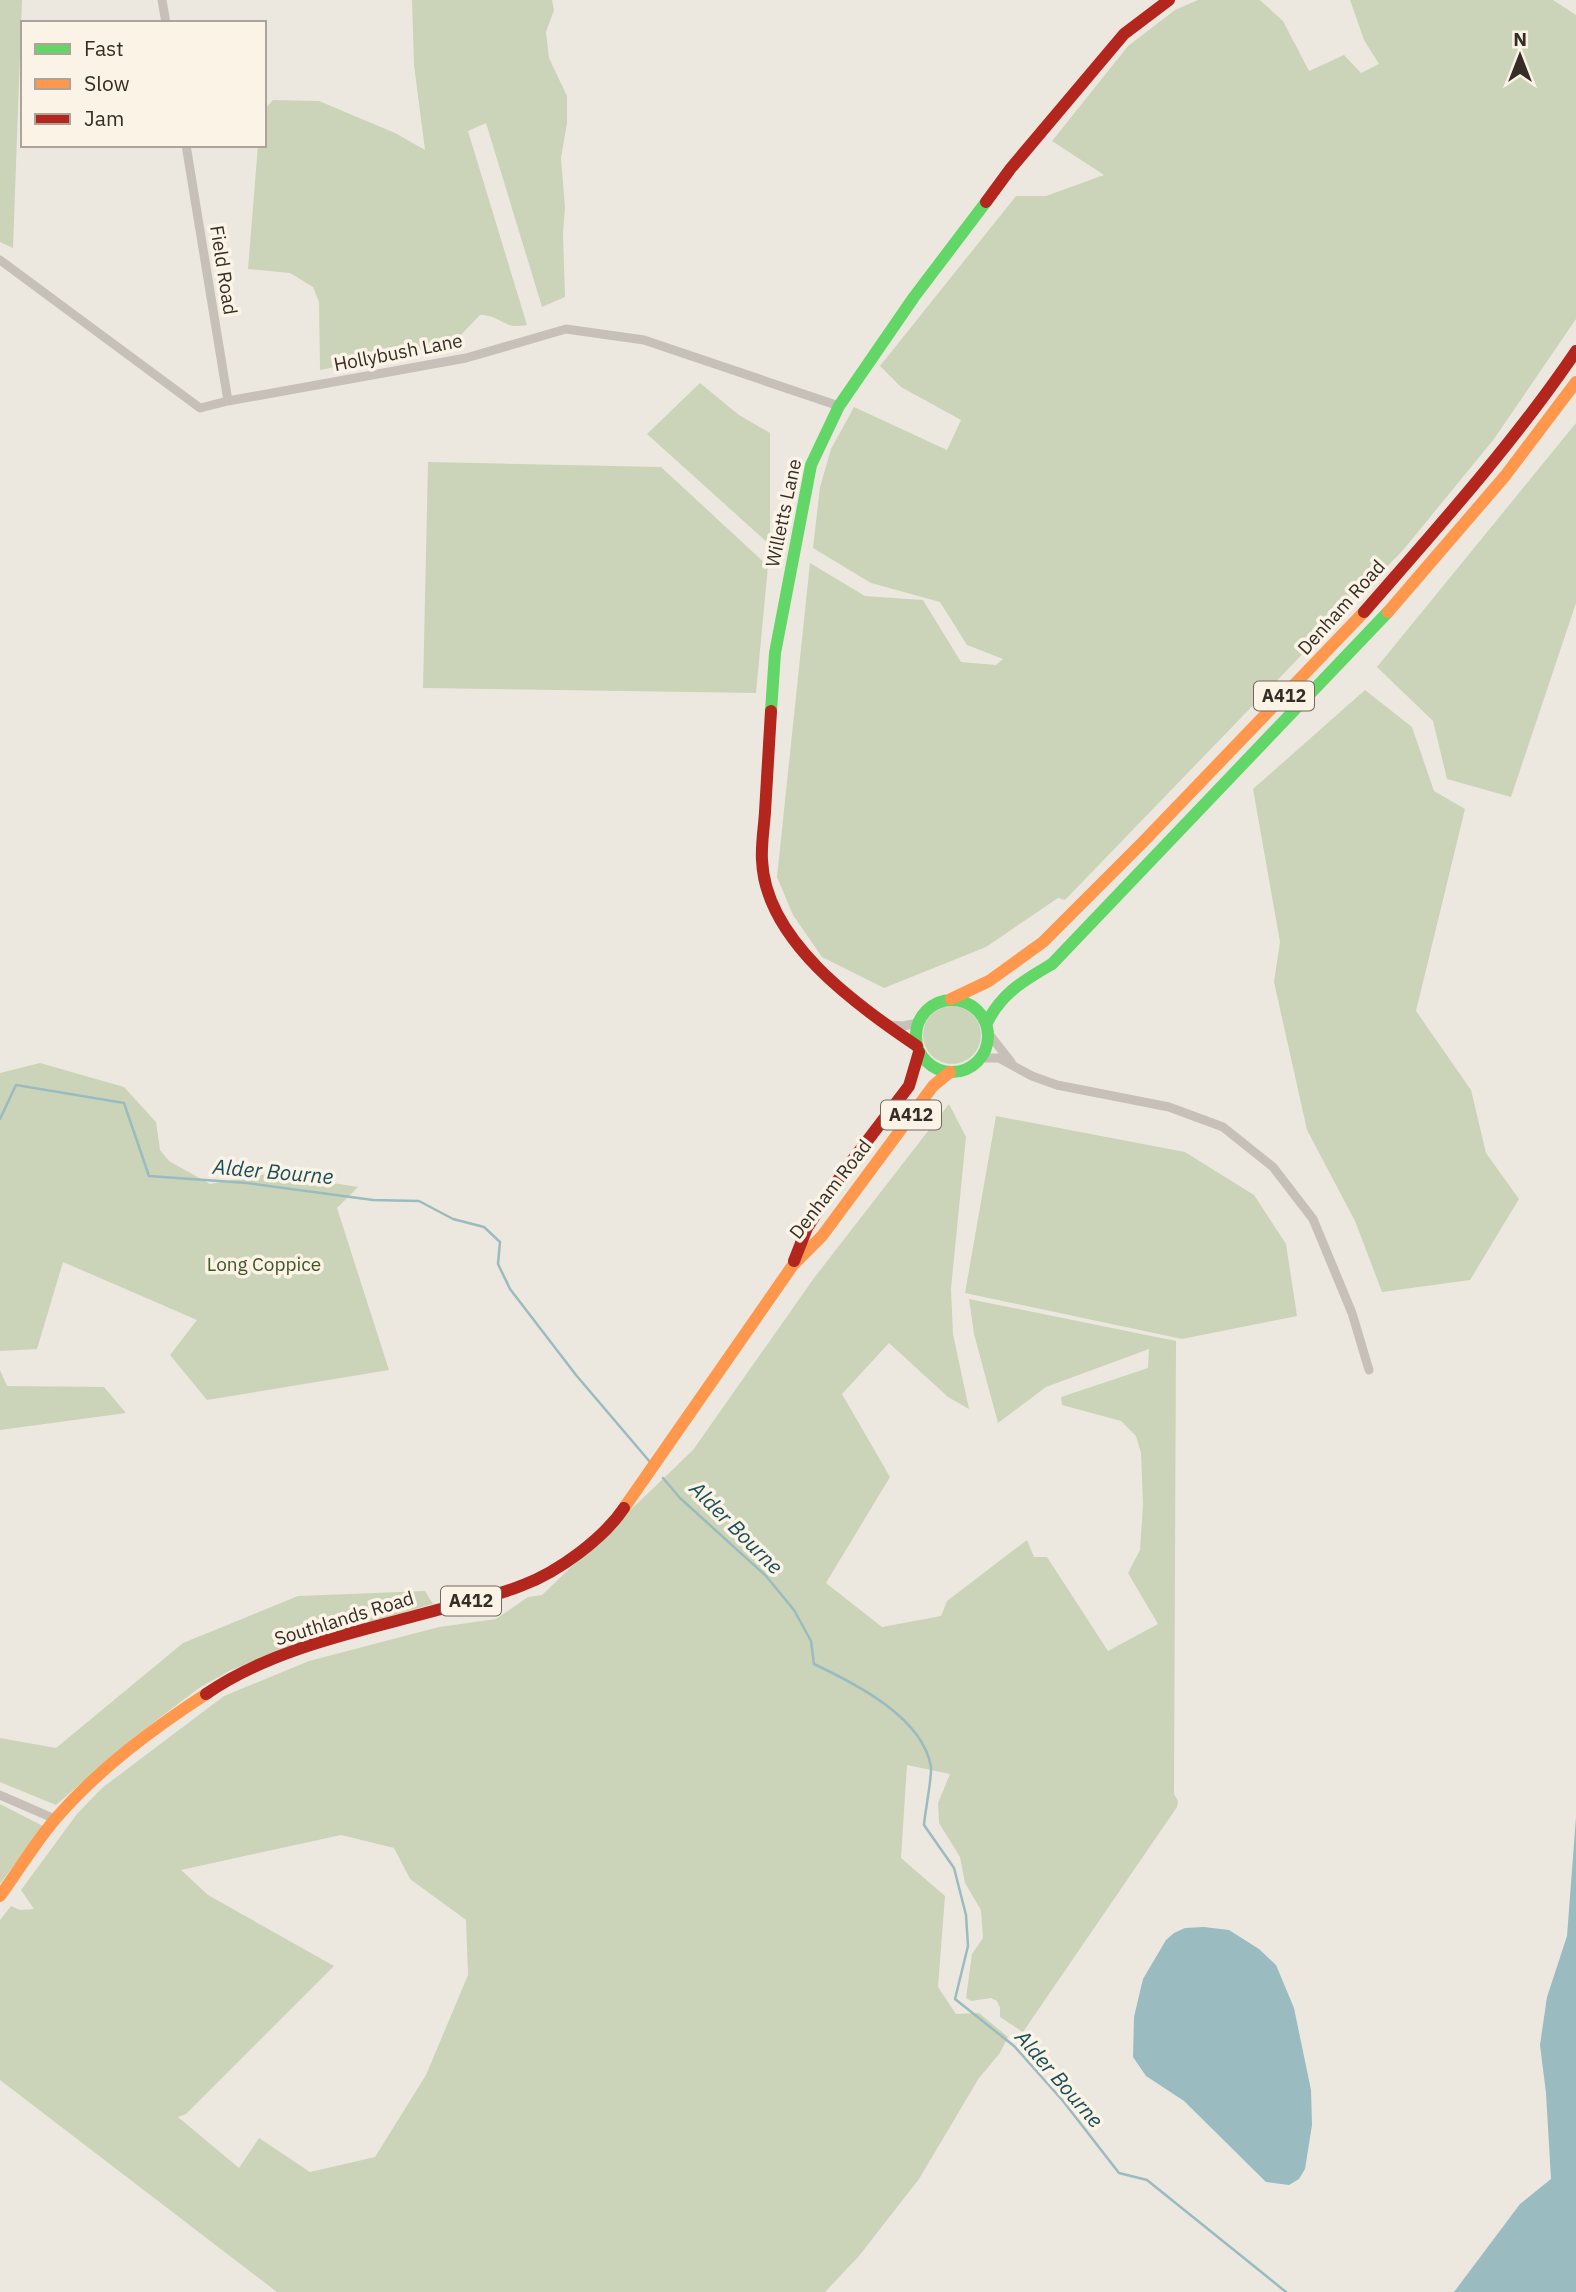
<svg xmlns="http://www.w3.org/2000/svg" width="1576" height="2292" viewBox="0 0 1576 2292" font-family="'IBM Plex Sans',sans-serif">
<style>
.green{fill:#cbd4b8;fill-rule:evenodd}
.water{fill:#9abbbf}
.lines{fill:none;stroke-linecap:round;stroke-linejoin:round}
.stream{stroke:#9abbbf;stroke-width:2.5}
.street{stroke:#c6c0b8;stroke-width:9}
.fast{stroke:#63d668;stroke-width:12}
.slow{stroke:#ff974d;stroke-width:12}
.jam{stroke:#b3261e;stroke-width:12}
.labels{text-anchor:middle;stroke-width:7;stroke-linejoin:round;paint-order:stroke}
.shield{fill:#faf3e6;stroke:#726860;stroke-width:2}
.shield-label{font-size:18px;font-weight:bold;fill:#372d27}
.street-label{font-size:19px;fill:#372d27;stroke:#faf3e6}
.park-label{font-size:19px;fill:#405629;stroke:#faf3e6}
.water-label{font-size:21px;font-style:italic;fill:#1a4f5a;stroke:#faf3e6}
</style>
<rect width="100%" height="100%" fill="#ede8df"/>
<!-- green -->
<path class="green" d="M 0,0 L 22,0 L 13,248 L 0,242 Z
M 412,0 L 552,0 L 554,10 L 546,32 L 549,58 L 567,96 L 567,123 L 561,158 L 565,207 L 563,234 L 565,297 L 542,307 L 486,123 L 468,131 L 527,325 C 502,330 502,315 480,315 L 453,343 L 320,370 L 319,302 L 313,287 L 290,273 L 248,269 L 258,145 L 264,145 L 264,110 L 273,100 L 319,101 L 395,133 L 425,150 L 414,65 Z
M 1198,0 L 1260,0 L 1283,21 L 1309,71 L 1344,55 L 1361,73 L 1379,64 L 1364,40 L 1350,0 L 1553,0 L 1576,15 L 1576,319 L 1494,439 L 1404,549 L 1065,900 L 1058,898 L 986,947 L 884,988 L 822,957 L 793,915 L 777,877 L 810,563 L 865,596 L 923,600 L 961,662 L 996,665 L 1003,659 L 967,645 L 940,602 L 871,583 L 813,548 L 820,487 L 831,449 L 854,407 L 947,450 L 961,420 L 901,387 L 880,366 L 1016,196 L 1046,196 L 1104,175 L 1052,141 L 1128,46 L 1175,10 Z
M 700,383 L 739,415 L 770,433 L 770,545 L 647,434 Z
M 1576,423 L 1576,603 L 1511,797 L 1447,779 L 1433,721 L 1377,667 Z
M 428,462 L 661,467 L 768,566 L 756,693 L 423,688 Z
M 1365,690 L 1412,727 L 1434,791 L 1465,809 L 1416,1011 L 1471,1090 L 1486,1153 L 1519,1199 L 1470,1280 L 1382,1292 L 1355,1221 L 1307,1130 L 1274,982 L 1280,942 L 1253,789 Z
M923 1035a29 29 0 1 1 58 0a29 29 0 1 1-58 0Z
M 40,1063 L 124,1087 L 156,1122 L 160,1150 L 169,1161 L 210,1184 L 272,1173 L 358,1187 L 337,1208 L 389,1370 L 207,1400 L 170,1355 L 197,1320 L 63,1262 L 37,1349 L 0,1351 L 0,1073 Z
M 949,1104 L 966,1137 L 951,1289 L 953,1334 L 969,1409 L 948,1397 L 889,1343 L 842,1394 L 890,1477 L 826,1583 L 882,1627 L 941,1616 L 947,1601 L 1027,1540 L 1034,1557 L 1047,1557 L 1108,1651 L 1158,1624 L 1128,1573 L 1140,1550 L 1143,1505 L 1141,1453 L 1136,1436 L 1121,1421 L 1062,1405 L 1061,1397 L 1148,1368 L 1149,1349 L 1046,1387 L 998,1423 L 974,1334 L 969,1299 L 1176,1341 L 1174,1794 L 1178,1801 L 1177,1807 L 1023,2032 L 1000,2017 L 1000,2008 L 997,2001 L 991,1998 L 971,2001 L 966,1998 L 972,1954 L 983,1938 L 981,1910 L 965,1883 L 960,1857 L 939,1823 L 938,1803 L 950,1774 L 907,1765 L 901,1858 L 945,1896 L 938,1987 L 956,2014 L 979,2013 L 1008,2037 L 1000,2053 L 979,2078 L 919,2179 L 859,2256 L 825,2292 L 277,2292 L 0,2080 L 0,1920 L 11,1906 L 20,1910 L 34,1909 L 21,1890 L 77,1814 L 102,1788 L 224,1696 L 309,1661 L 439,1627 L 496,1619 L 528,1597 L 542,1595 L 693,1450 L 814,1278 ZM 341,1835 L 394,1848 L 410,1879 L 466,1920 L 468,1975 L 426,2075 L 375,2157 L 310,2172 L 259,2138 L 239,2168 L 178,2117 L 186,2114 L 334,1966 L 208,1895 L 181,1870 Z
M 996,1116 L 1185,1152 L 1254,1195 L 1286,1244 L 1297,1316 L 1182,1339 L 965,1293 Z
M 0,1370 L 7,1386 L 104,1387 L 126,1413 L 0,1430 Z
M 425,1591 L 433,1604 L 309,1639 L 229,1671 L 199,1688 L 137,1735 L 56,1805 L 0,1782 L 0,1738 L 56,1748 L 183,1643 L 298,1596 Z
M 0,1804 L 43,1826 L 0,1884 Z"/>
<!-- water -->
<path class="water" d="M 1576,1817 L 1576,2292 L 1454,2292 L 1520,2204 L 1551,2179 L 1546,2093 L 1540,2045 L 1547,1997 L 1567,1936 Z
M 1204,1927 L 1229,1930 L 1259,1949 L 1276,1965 L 1294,2008 L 1311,2090 L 1312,2125 L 1305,2169 L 1299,2179 L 1289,2185 L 1266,2182 L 1184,2101 L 1146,2076 L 1133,2057 L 1134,2017 L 1143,1979 L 1166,1940 L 1174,1933 L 1185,1928 Z"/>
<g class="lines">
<!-- stream -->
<path class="stream" d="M 0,1119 L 16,1085 L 124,1103 L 149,1176 L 247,1183 L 373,1200 L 419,1201 L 453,1219 L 484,1227 L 500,1242 L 498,1264 L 510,1289 L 576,1375 L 650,1462
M 663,1478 L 680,1498 L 766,1576 L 794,1610 L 811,1641 L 814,1664 C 854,1683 923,1717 931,1767 C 932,1777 925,1812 924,1825 L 954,1868 L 966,1915 L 968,1946 L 955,1999 L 1014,2046 L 1063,2101 L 1119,2173 L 1147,2180 L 1286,2292"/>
<!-- street -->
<path class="street" d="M 162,0 L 166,23
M 186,145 L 228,401
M 0,260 L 200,408 L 228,401 L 466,358 L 566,329 L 644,340 L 839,406
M 888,1025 L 903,1026 L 918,1023
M 989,1034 L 1011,1062
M 981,1058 L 999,1058 L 1032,1076 L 1057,1085 L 1169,1107 L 1223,1127 L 1273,1167 L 1313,1219 L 1352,1313 L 1369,1370
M 0,1795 L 55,1819"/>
<!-- fast -->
<path class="fast" d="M 771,711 L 775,653 L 811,465 L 839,406 L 914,297 L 986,202
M916 1036a36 36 0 1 1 72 0a36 36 0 1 1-72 0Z
M 987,1023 C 1001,993 1025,980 1052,964 L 1388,612"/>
<!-- slow -->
<path class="slow" d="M 1388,612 L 1505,476 L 1576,382
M 951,999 L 989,981 L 1043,942 L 1144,841 L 1364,612
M 624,1508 L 793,1265 L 822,1236 L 933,1086 L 950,1072
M 0,1896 C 19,1870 36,1841 57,1817 C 100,1768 151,1730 206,1694"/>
<!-- jam -->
<path class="jam" d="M 986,202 L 1011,168 L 1124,34 L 1169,0
M 1364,612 C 1438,527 1513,444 1576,351
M 771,711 C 769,745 767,779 765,812 C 764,828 761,845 762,860 C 765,940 856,1005 917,1046
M 794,1261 L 807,1228 L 842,1174 L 909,1086 L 919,1052
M 206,1694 C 274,1647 362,1631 441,1609 C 468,1601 497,1596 523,1585 C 558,1572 603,1539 624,1508"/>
</g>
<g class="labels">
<!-- shield labels -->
<g class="shield">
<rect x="1254" y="681.5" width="60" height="29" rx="5"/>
<rect x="881" y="1100.5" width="60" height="29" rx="5"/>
<rect x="441" y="1586.5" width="60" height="29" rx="5"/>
</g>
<g class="shield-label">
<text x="1284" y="702">A412</text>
<text x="911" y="1121">A412</text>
<text x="471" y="1607">A412</text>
</g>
<!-- street labels -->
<g class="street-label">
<text transform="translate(224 270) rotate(81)" y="7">Field Road</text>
<text transform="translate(398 352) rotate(-11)" y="7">Hollybush Lane</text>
<text transform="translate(783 513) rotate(-78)" y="7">Willetts Lane</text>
<text transform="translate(1341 607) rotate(-48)" y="7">Denham Road</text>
<text transform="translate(830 1189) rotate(-52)" y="7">Denham Road</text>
<text transform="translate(344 1618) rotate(-17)" y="7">Southlands Road</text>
</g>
<!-- park labels -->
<g class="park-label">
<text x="264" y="1271">Long Coppice</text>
</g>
<!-- water labels -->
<g class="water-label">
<text transform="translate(273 1172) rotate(5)" y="7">Alder Bourne</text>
<text transform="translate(736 1528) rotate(45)" y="7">Alder Bourne</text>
<text transform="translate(1059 2079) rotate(49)" y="7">Alder Bourne</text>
</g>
</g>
<!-- legend -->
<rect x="21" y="21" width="245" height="126" fill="#faf3e6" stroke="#aca49a" stroke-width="2"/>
<rect x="35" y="44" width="35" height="10" fill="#63d668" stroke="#aca49a" stroke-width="2"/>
<text x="84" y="56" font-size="21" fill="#372d27">Fast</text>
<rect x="35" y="79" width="35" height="10" fill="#ff974d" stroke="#aca49a" stroke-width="2"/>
<text x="84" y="91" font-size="21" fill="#372d27">Slow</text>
<rect x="35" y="114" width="35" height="10" fill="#b3261e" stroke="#aca49a" stroke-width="2"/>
<text x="84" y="126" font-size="21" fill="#372d27">Jam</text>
<!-- north arrow -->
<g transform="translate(1520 56)" stroke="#faf3e6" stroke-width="5" paint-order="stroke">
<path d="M0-5L12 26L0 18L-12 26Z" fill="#372d27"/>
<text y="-10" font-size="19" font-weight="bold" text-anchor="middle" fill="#372d27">N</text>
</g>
</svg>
